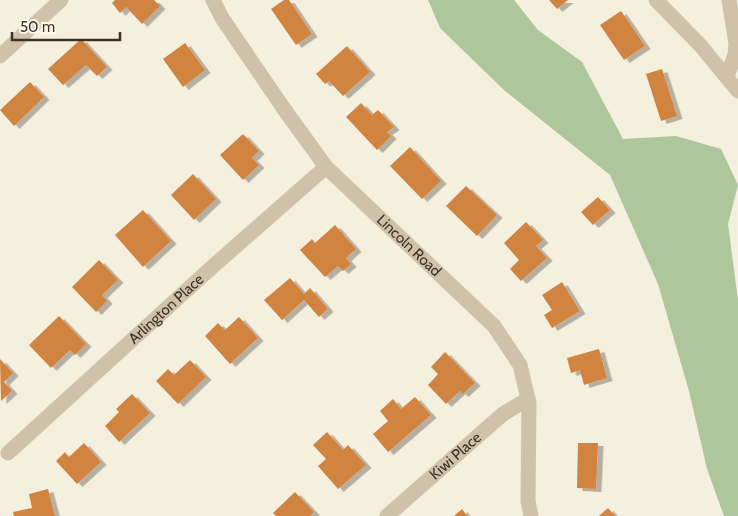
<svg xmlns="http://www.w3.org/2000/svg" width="738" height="516" viewBox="0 0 738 516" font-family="Cabin,sans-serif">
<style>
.green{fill:#aec69b}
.building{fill:#d1833f;filter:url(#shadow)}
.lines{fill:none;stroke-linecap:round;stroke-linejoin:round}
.minor{stroke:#cfc2a8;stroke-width:15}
.labels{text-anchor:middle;stroke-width:4;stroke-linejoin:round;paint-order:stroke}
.street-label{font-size:15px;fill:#3b3229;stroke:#fcf8ea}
</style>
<defs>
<filter id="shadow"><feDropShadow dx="5.5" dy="3" stdDeviation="0" flood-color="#0004"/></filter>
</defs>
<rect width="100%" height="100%" fill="#f5efdd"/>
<!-- green -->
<path class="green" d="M 428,0 L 514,0 L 538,30 L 582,62 L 623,139 L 676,136 L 721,149 L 738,185 L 728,224 L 738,300 L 738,516 L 724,516 L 707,469 L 689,391 L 658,284 L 610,175 L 504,90 L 440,28 Z"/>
<!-- building -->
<path class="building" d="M 115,0 L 154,0 L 160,6 L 142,24 L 126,7 L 120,13 L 112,3 Z
M 284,0 L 289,0 L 312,34 L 296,45 L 271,9 Z
M 549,0 L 568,0 L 557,9 Z
M 621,11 L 645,46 L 624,60 L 600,25 Z
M 81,39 L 107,67 L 97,76 L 86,65 L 63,85 L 48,69 Z
M 185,43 L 205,70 L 183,87 L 163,59 Z
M 347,46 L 370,72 L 343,96 L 329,81 L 325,84 L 316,74 Z
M 662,69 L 677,116 L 661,121 L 646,74 Z
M 30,82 L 44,97 L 14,126 L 0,110 Z
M 361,103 L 372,115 L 378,110 L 394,127 L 387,132 L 391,136 L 377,150 L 346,117 Z
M 243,134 L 259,151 L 252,158 L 259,165 L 243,180 L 220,155 Z
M 410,147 L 441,181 L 422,199 L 390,166 Z
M 193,174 L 216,199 L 194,220 L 171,195 Z
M 466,186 L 497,215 L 477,236 L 446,206 Z
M 598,197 L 610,210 L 593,225 L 581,212 Z
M 143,210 L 171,241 L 143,267 L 115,235 Z
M 526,222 L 543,240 L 536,246 L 547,258 L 521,281 L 510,269 L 519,260 L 504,243 Z
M 335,225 L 356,249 L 346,258 L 351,264 L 343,271 L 338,266 L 325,277 L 300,250 L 312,239 L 315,243 Z
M 99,260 L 118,280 L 102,295 L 107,301 L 96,312 L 72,287 Z
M 290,278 L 304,294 L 310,288 L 328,309 L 319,317 L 304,300 L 282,320 L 264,300 Z
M 562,282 L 580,311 L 552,328 L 544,315 L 552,310 L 542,295 Z
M 59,316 L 86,344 L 75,355 L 70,350 L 51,368 L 29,345 Z
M 239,317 L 258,338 L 230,364 L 205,336 L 218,323 L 225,330 Z
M 599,349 L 607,378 L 584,385 L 580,370 L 571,373 L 567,358 Z
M 445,352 L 475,383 L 463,394 L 460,391 L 446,404 L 428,385 L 438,374 L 431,367 Z
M 0,359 L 13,373 L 4,382 L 12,391 L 1,401 Z
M 190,360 L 206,377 L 178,404 L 156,381 L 168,369 L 174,375 Z
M 132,394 L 150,413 L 119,442 L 105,426 L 119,412 L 116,409 Z
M 415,397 L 431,415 L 388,452 L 373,434 L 388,421 L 380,411 L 393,399 L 401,409 Z
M 327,432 L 343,450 L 348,445 L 366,465 L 338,489 L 318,466 L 326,459 L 313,445 Z
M 84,443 L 101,462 L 77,484 L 56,461 L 65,452 L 69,457 Z
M 578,443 L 598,443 L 596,489 L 577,488 Z
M 48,489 L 55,516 L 14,516 L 13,512 L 32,508 L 29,494 Z
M 295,492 L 314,512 L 310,516 L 276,516 L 273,513 Z
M 608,508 L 615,516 L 599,516 Z
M 462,509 L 467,516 L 454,516 Z"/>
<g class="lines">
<!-- minor -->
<g class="minor">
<path id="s1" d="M 213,0 L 222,18 L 284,109 L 326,167 L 494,326 L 520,365 L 529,403 L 528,501 L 531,516"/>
<path d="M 656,0 L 700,45 L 738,91"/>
<path d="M 0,56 L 61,0"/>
<path d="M 727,76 L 735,55 L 736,44 L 729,0"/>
<path id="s2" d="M 8,453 L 211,268 L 326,167"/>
<path id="s3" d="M 387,516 L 503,414 L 528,399"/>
</g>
</g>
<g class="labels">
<!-- street labels -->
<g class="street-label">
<text dy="5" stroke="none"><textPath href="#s1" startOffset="316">Lincoln Road</textPath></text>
<text dy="5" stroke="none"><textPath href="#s2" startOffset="214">Arlington Place</textPath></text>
<text dy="5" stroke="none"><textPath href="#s3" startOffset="91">Kiwi Place</textPath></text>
</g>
</g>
<!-- scale -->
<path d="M12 32v8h108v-8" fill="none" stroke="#3b3229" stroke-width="2.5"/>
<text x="20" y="32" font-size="15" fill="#3b3229" stroke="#fcf8ea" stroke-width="4" paint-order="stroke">50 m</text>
</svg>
